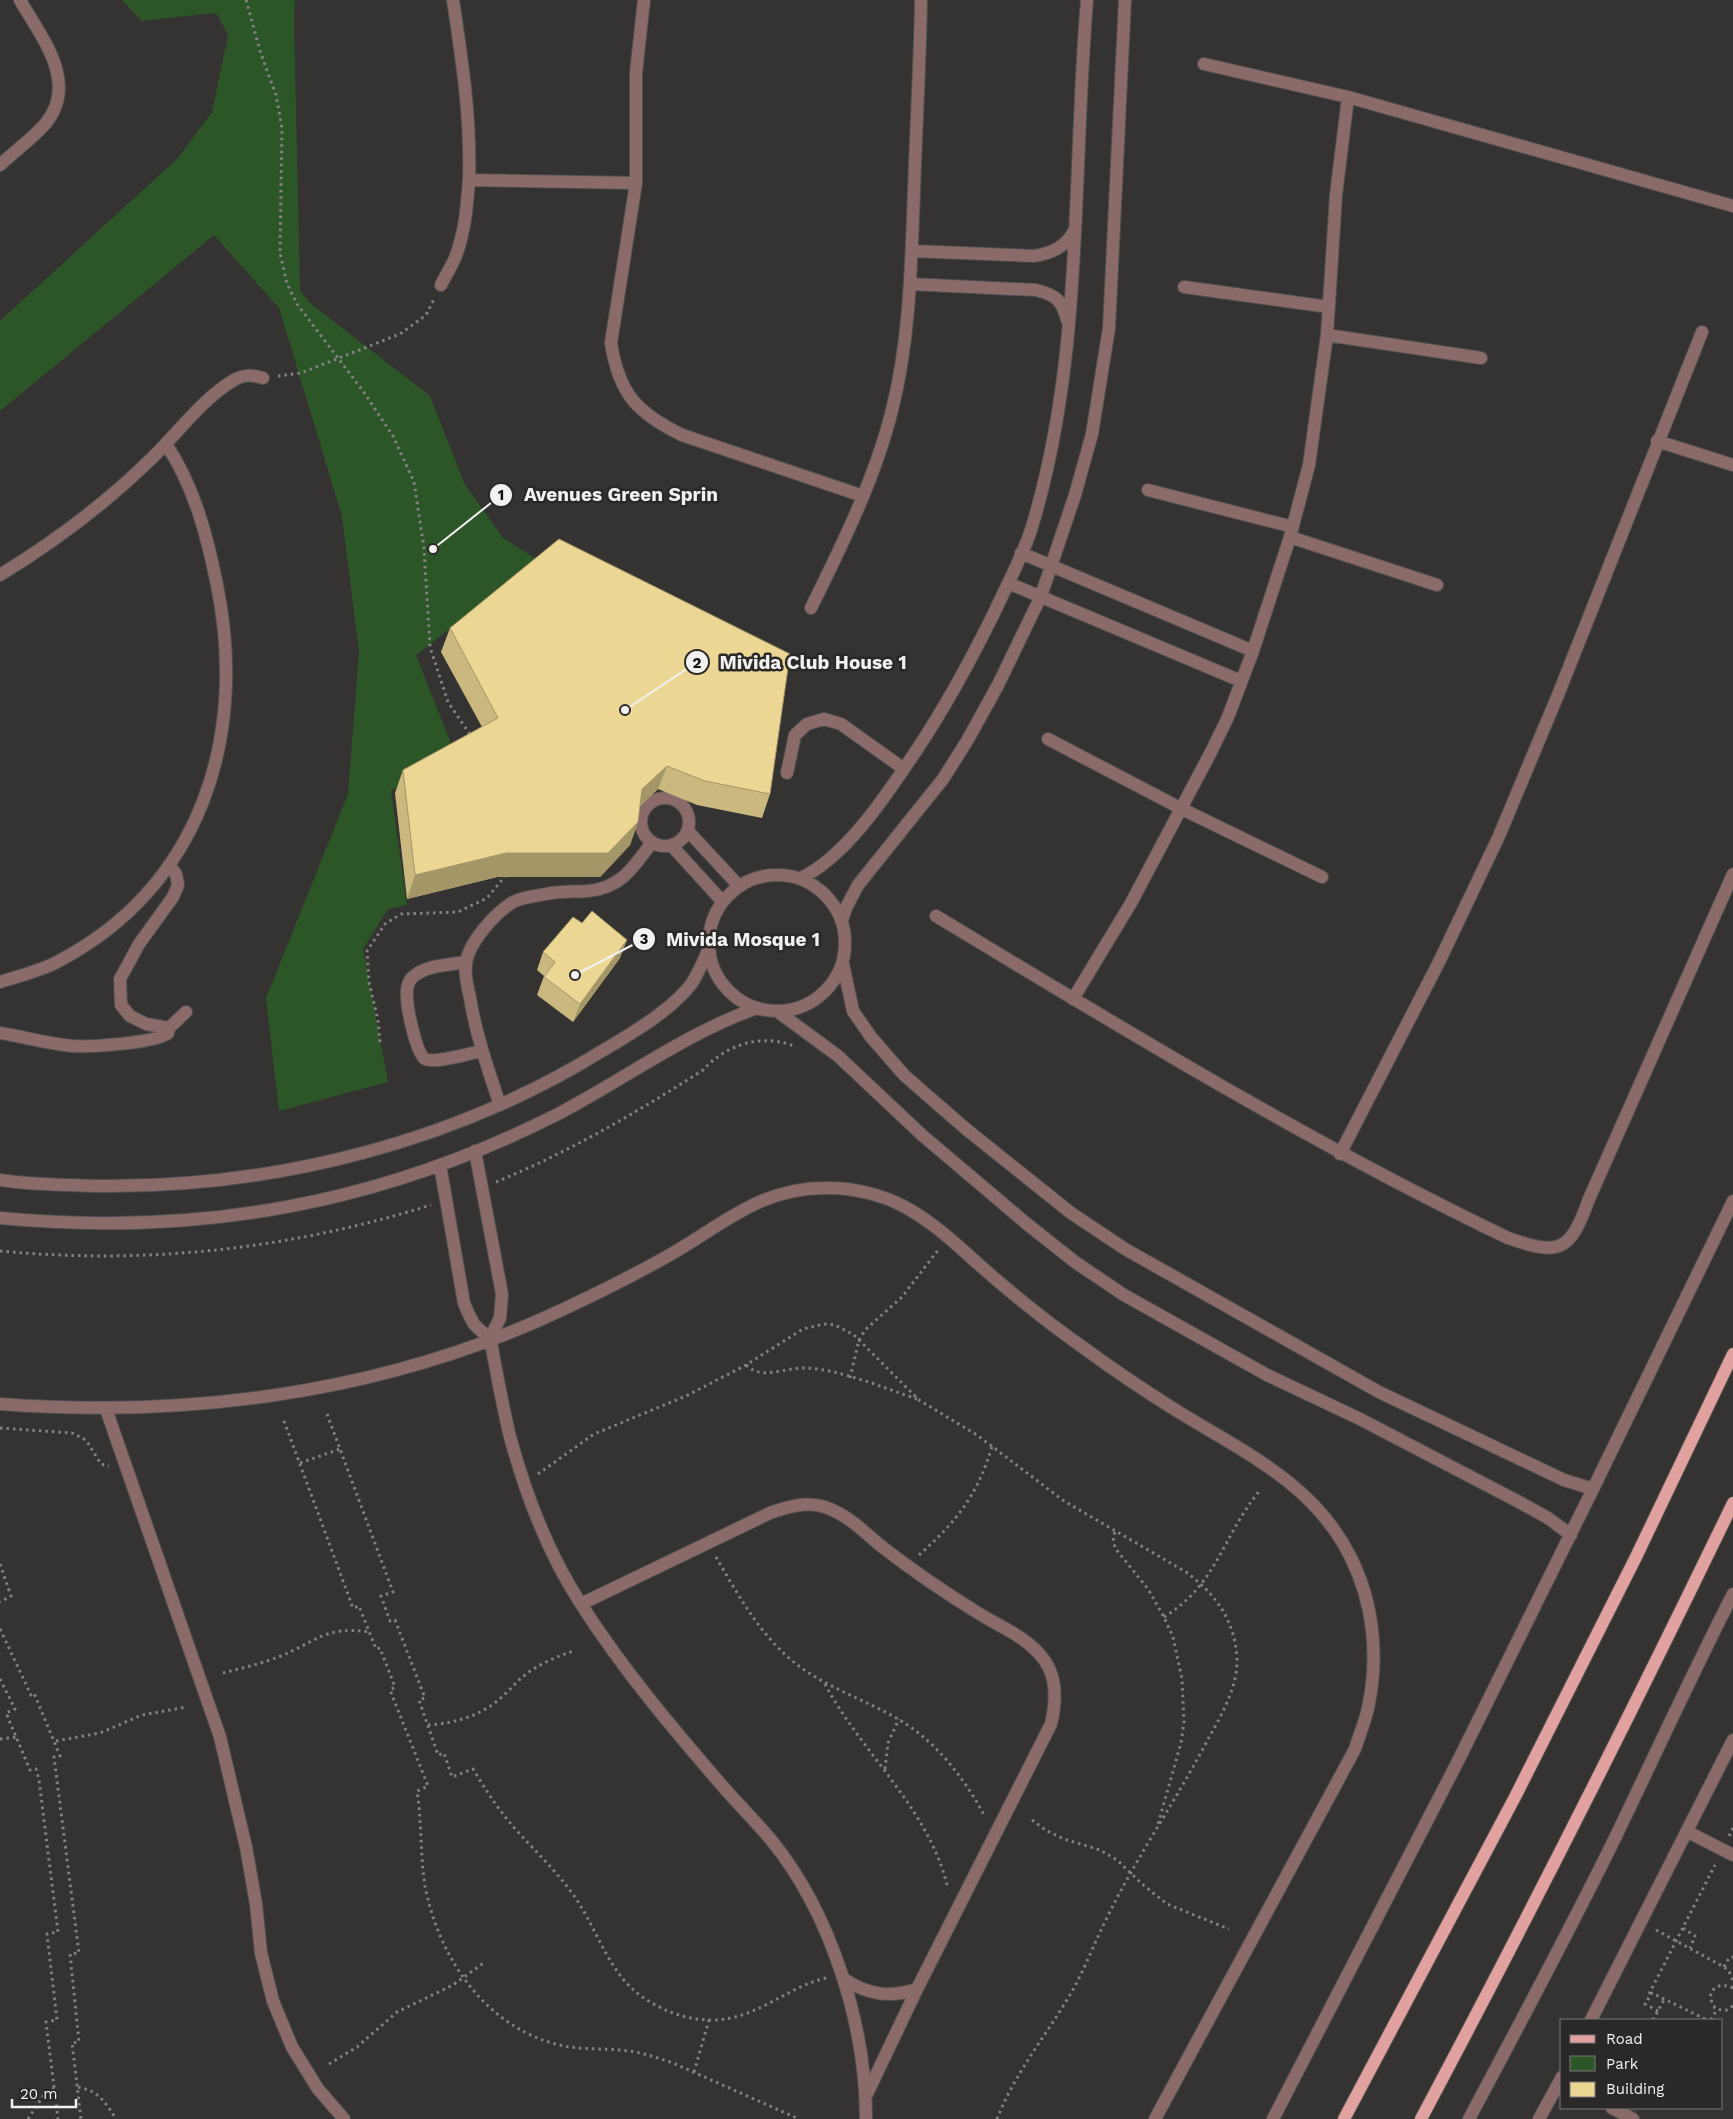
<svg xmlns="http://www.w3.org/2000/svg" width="1733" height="2119" viewBox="0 0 1733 2119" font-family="'Work Sans',sans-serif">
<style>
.green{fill:#2d5628}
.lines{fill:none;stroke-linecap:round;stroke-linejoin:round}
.minor-casing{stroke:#525150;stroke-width:14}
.major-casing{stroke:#525150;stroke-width:14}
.path{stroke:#838280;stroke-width:3;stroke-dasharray:2.5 4;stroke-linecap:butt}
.minor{stroke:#8a6b6a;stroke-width:12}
.major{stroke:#e0a19f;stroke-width:12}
.wall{fill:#cab87e}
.shaded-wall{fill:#a49667}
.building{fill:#ebd693;stroke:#a49667}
.leader{fill:none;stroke:#f2f1f0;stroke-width:2}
.callout-dot{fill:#f2f1f0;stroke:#2a2927;stroke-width:2}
.mark-label{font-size:15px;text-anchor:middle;font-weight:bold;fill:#111}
.callout-label{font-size:19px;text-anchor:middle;font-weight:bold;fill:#f2f1f0;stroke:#2a2927;stroke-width:5;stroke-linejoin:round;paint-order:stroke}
</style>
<rect width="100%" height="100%" fill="#343331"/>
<!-- green -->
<path class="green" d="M 122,0 L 295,0 L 294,21 L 300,291 L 310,303 L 430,396 L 464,483 L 503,538 L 538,560 L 416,655 L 454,751 L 391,791 L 407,905 L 388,909 L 363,949 L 388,1082 L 279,1111 L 266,998 L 348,794 L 359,652 L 342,516 L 279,308 L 214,235 L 0,411 L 0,321 L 178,158 L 212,112 L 228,36 L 218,15 L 212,13 L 142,21 Z"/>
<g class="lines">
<!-- minor casing -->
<g class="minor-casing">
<path id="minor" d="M 644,0 L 636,73 L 636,183 L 611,343 C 619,394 637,413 682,435 L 863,496
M 1204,64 L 1348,97 L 1733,206
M 0,165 C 15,151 33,138 46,123 C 79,82 41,37 20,0
M 469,180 L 636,183
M 912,251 L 1034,256 C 1053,253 1067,246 1075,229
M 910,284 L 1036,290 C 1056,295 1062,300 1067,320
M 441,285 C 445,276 451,268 455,258 C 465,233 467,206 469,179 C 471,118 462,60 453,0
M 1184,287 L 1329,307
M 1327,335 L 1481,358
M 1657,441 L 1733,465
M 1148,490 L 1293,527
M 1290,537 L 1437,585
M 1021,553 L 1253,651
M 0,575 C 54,542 106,503 151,459 C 177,434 203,398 234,380 C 245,374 252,375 263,378
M 1008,583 L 1241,681
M 811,608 C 842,545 875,479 892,410 C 910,339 911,265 914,192 C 916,128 920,64 921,0
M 1048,739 L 1182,809 L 1322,877
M 787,773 L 795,735 L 807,724 L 824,719 L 841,724 L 904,769
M641 822a24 24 0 1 1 48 0a24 24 0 1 1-48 0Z
M 688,831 L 739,886
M 671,845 L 722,901
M709 943a68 68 0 1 1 136 0a68 68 0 1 1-136 0Z
M 801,878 C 847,856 887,794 916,751 C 946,706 972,658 996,609 C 1008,583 1022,557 1031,530 C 1084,358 1072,177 1087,0
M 936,916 C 1123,1029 1310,1143 1508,1238 C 1560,1256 1570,1252 1589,1199 L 1733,874
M 842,920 L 846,908 L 858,885 L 943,779 L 967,741 L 998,685 L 1041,596 L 1075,495 L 1092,434 L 1109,328 L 1125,0
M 466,962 C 449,965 427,965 414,976 C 408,980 406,990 407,997 C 407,1008 416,1053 425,1059 C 435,1064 470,1053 482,1051
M 843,964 L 853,1011 L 871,1037 L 904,1075 L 966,1129 L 1071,1213 L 1125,1249 L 1379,1392 L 1564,1480 L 1593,1489
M 0,982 C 19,976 40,971 57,962 C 201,887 248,737 217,585 C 207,535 194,486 166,444
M 1073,999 L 1131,903 L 1211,752 L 1228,717 L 1253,651 L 1290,537 L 1309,465 L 1327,335 L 1336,195 L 1348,97
M 777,1011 L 838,1056 L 922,1135 L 1027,1224 L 1075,1262 L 1124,1295 L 1267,1375 L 1360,1419 L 1519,1502 L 1548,1518 L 1571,1535
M 169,1028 L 146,1024 L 130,1016 L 121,1005 L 120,979 L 139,944 L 173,897 L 178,885 L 176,874 L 170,866
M 0,1033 C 24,1037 49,1044 73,1046 C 91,1047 156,1043 168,1033 L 169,1028 L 186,1012
M 500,1105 C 488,1069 476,1035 470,998 C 468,987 464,976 466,964 C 468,943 495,913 513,902 C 523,897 536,896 546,894 C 560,891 574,892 588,891 C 621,888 634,867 652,842
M 475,1151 L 502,1294 L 500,1318 L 489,1340
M 1340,1154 L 1439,962 L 1499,836 L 1558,695 L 1702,332
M 440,1165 L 464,1303 C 467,1310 470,1318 474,1324 C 479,1330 487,1335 490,1341 C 493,1348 493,1357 495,1364 C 499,1387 504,1410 509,1433 C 525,1493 547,1552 581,1604 C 623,1670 674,1730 725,1789 C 740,1806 757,1823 772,1841 C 831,1914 866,2025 866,2119
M 0,1180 C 32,1185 65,1185 98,1186 C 273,1188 453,1143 602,1051 C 631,1034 672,1010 692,983 C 699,972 704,960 709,948
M 0,1218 C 199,1237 380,1204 558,1114 C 625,1079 686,1033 757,1008
M 0,1404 C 184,1418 372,1394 542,1319 C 584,1300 625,1280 666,1257 C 722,1226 760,1186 830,1188 C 854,1188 883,1195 905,1207 C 938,1225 964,1252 992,1276 C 1021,1301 1050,1324 1081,1346 C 1111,1368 1142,1389 1174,1409 C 1241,1451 1313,1482 1350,1556 C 1374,1603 1379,1658 1368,1708 C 1365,1722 1359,1736 1355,1749 L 1155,2119
M 106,1409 L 220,1737 L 246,1847 L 256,1904 L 261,1953 L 273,2001 L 292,2047 L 318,2089 L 344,2119
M 581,1604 L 770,1513 C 787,1507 806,1501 825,1507 C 848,1515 863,1531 881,1546 C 912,1570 944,1592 978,1613 C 1002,1628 1028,1637 1045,1661 C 1058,1680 1056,1703 1051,1724 L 917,1989 L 866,2096
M 1688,1832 L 1733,1855
M 844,1979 C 868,1995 890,1998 917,1989
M 1591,2020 L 1733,1740
M 1612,2108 L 1633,2119
M 1273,2119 L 1457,1763 L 1593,1489 L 1733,1201
M 1469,2119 C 1519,2025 1569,1932 1616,1836 C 1655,1755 1692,1674 1733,1594
M 1539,2119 L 1562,2077"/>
</g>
<!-- major casing -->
<g class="major-casing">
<path id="major" d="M 1344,2119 L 1515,1797 L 1636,1557 L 1733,1354
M 1421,2119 C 1529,1916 1633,1710 1733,1503"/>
</g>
<!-- path -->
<path class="path" d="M 246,0 L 261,54 L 276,95 L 282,128 L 280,253 L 287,284 L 297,304 L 363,391 L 393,436 L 414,482 L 424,548 L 430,647 L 448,702 L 471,736
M 278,376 L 301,373 L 400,334 L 426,315 L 434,299
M 380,1042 L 378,1020 L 369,982 L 367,951 L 385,924 L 401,914 L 458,912 L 487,898 L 506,875
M 496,1182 C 569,1152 636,1113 703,1070 C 726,1045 760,1033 794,1046
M 0,1251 C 148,1265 290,1249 431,1205
M 746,1365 C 762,1381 785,1367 805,1368 C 839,1369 884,1388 917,1399
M 850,1378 L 859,1340 L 865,1330 L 902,1297 L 938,1250
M 327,1414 L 393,1592 L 381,1596 L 390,1621 L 395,1620 L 425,1698 L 419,1700 L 438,1755 L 444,1753 L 452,1777 L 473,1769 C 487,1792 501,1814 519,1833 C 537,1853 556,1871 572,1893 C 595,1924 607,1969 637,1993 C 658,2009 684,2020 711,2020 C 757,2020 784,1988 826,1978
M 284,1421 L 353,1608 L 359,1606 L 376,1649 L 380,1648 L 395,1687 L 390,1690 L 428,1786 L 417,1791 C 422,1822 420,1855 425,1886 C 439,1959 487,2030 564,2046 C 585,2050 607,2048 629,2051 C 644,2053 658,2058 673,2063 L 799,2119
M 0,1428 L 72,1433 L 86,1440 L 101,1464 L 109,1466
M 300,1463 L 340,1449
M 538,1474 L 594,1434 L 686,1396 L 746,1365 L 803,1329 L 824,1324 L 835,1325 L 854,1335 L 919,1400 L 977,1435 L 1064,1501 L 1186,1572 C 1216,1594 1237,1623 1237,1663 C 1236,1692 1219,1719 1206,1743 C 1187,1779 1166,1813 1145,1848 C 1130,1874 1115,1900 1102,1928 C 1093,1947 1085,1967 1075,1986 C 1050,2031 1016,2070 997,2119
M 1115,1532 L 1113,1537 L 1115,1548 L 1148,1589 L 1164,1617 L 1173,1637 L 1182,1679 L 1184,1722 L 1181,1743 L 1158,1824
M 919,1555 C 956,1522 978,1495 992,1446
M 716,1557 C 737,1593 757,1630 789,1658 C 821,1686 862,1698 898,1719 C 935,1740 966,1780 985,1817
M 0,1564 L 11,1596 L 0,1602
M 1164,1617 C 1218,1584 1223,1534 1261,1489
M 0,1629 L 31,1695 L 34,1693 L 60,1756 L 54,1757 L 79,1953 L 70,1954 L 79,2042 L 72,2043 L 81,2119
M 223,1673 C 241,1668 261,1664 278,1657 C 315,1643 325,1625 369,1632
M 0,1679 L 15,1709 L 6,1713 L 30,1770 L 36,1769 L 39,1780 L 58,1932 L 47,1934 L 57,2020 L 46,2022 L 58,2119
M 825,1684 C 862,1754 930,1809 948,1889
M 428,1725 C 457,1723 484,1715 505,1694 C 512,1688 517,1681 525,1675 C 539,1664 556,1657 573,1651
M 0,1739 L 18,1737
M 56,1741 L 100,1733 L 142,1715 L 187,1707
M 885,1769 L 888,1743 L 899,1719
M 1032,1820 L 1047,1831 L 1064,1839 L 1100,1850 L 1117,1860 L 1142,1884 L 1167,1904 L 1229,1929
M 1729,1836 L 1733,1828
M 1683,1928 L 1695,1936 L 1690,1948
M 1656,1930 L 1724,1967 L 1729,1971 L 1733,1981
M 1724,1967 L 1729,1958 L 1733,1957
M 1733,1988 C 1722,1983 1712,1985 1710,1998 L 1715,2008 C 1722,2011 1728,2012 1733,2005
M 1649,1994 L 1715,1865
M 1658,2011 L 1645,2004 L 1652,1993 L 1707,2020
M 1653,2020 L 1665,1998
M 1711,2020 L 1717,2009
M 329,2064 L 357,2047 L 397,2012 L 453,1985 L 485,1962
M 694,2072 L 709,2020
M 78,2087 C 99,2091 105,2102 116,2119
M 28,2119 L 43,2096 L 54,2088"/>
<!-- minor -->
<use href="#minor" class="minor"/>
<!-- major -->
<use href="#major" class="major"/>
</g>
<!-- wall -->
<path class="wall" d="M 450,628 L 770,794 L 762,818 L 697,805 L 658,789 L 640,806 L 638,822 L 630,845 L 600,877 L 497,877 L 407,899 L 395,793 L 403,770 L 482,727 L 441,652 Z
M 543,952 L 620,958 L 573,1022 L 537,995 L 544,976 L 537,970 Z"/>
<!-- shaded-wall -->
<path class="shaded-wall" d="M 667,766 L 658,789 L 634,812 L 642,789 Z
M 638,822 L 630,845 L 600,877 L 497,877 L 407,899 L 415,875 Z
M 627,940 L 620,958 L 573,1022 L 580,1004 Z"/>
<!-- building -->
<path class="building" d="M 559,539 L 790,654 L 770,794 L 705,781 L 667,766 L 642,789 L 638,822 L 608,853 L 506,853 L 415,875 L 403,770 L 498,718 L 450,628 Z
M 592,911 L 627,940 L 580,1004 L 544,977 L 555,962 L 543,952 L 573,917 L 582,923 Z"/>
<!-- callouts -->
<path class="leader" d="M433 549L501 495M625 710L697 662M575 975L644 939"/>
<g class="callout-dot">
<circle cx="433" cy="549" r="5"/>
<circle cx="625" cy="710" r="5"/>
<circle cx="575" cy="975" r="5"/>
<circle cx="501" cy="495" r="12"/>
<circle cx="697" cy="662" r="12"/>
<circle cx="644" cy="939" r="12"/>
</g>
<g class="mark-label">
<text x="501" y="500">1</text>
<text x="697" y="668">2</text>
<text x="644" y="944">3</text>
</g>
<g class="callout-label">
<text x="621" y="501">Avenues Green Sprin</text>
<text x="813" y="669">Mivida Club House 1</text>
<text x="743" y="946">Mivida Mosque 1</text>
</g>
<!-- legend -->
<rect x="1560" y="2019" width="162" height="90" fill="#2a2927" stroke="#7a7977"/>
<rect x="1570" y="2035" width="25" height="8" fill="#e0a19f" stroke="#7a7977"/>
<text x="1606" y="2044" font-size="15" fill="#f2f1f0">Road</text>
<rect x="1570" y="2056" width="25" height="15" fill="#2d5628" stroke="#7a7977"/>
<text x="1606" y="2069" font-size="15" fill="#f2f1f0">Park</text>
<rect x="1570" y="2082" width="25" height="15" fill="#ebd693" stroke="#7a7977"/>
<text x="1606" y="2094" font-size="15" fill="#f2f1f0">Building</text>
<!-- scale -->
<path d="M12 2099v8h64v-8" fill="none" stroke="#f2f1f0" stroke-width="2.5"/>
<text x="20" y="2099" font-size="15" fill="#f2f1f0" stroke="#2a2927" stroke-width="4" paint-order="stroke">20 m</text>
</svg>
